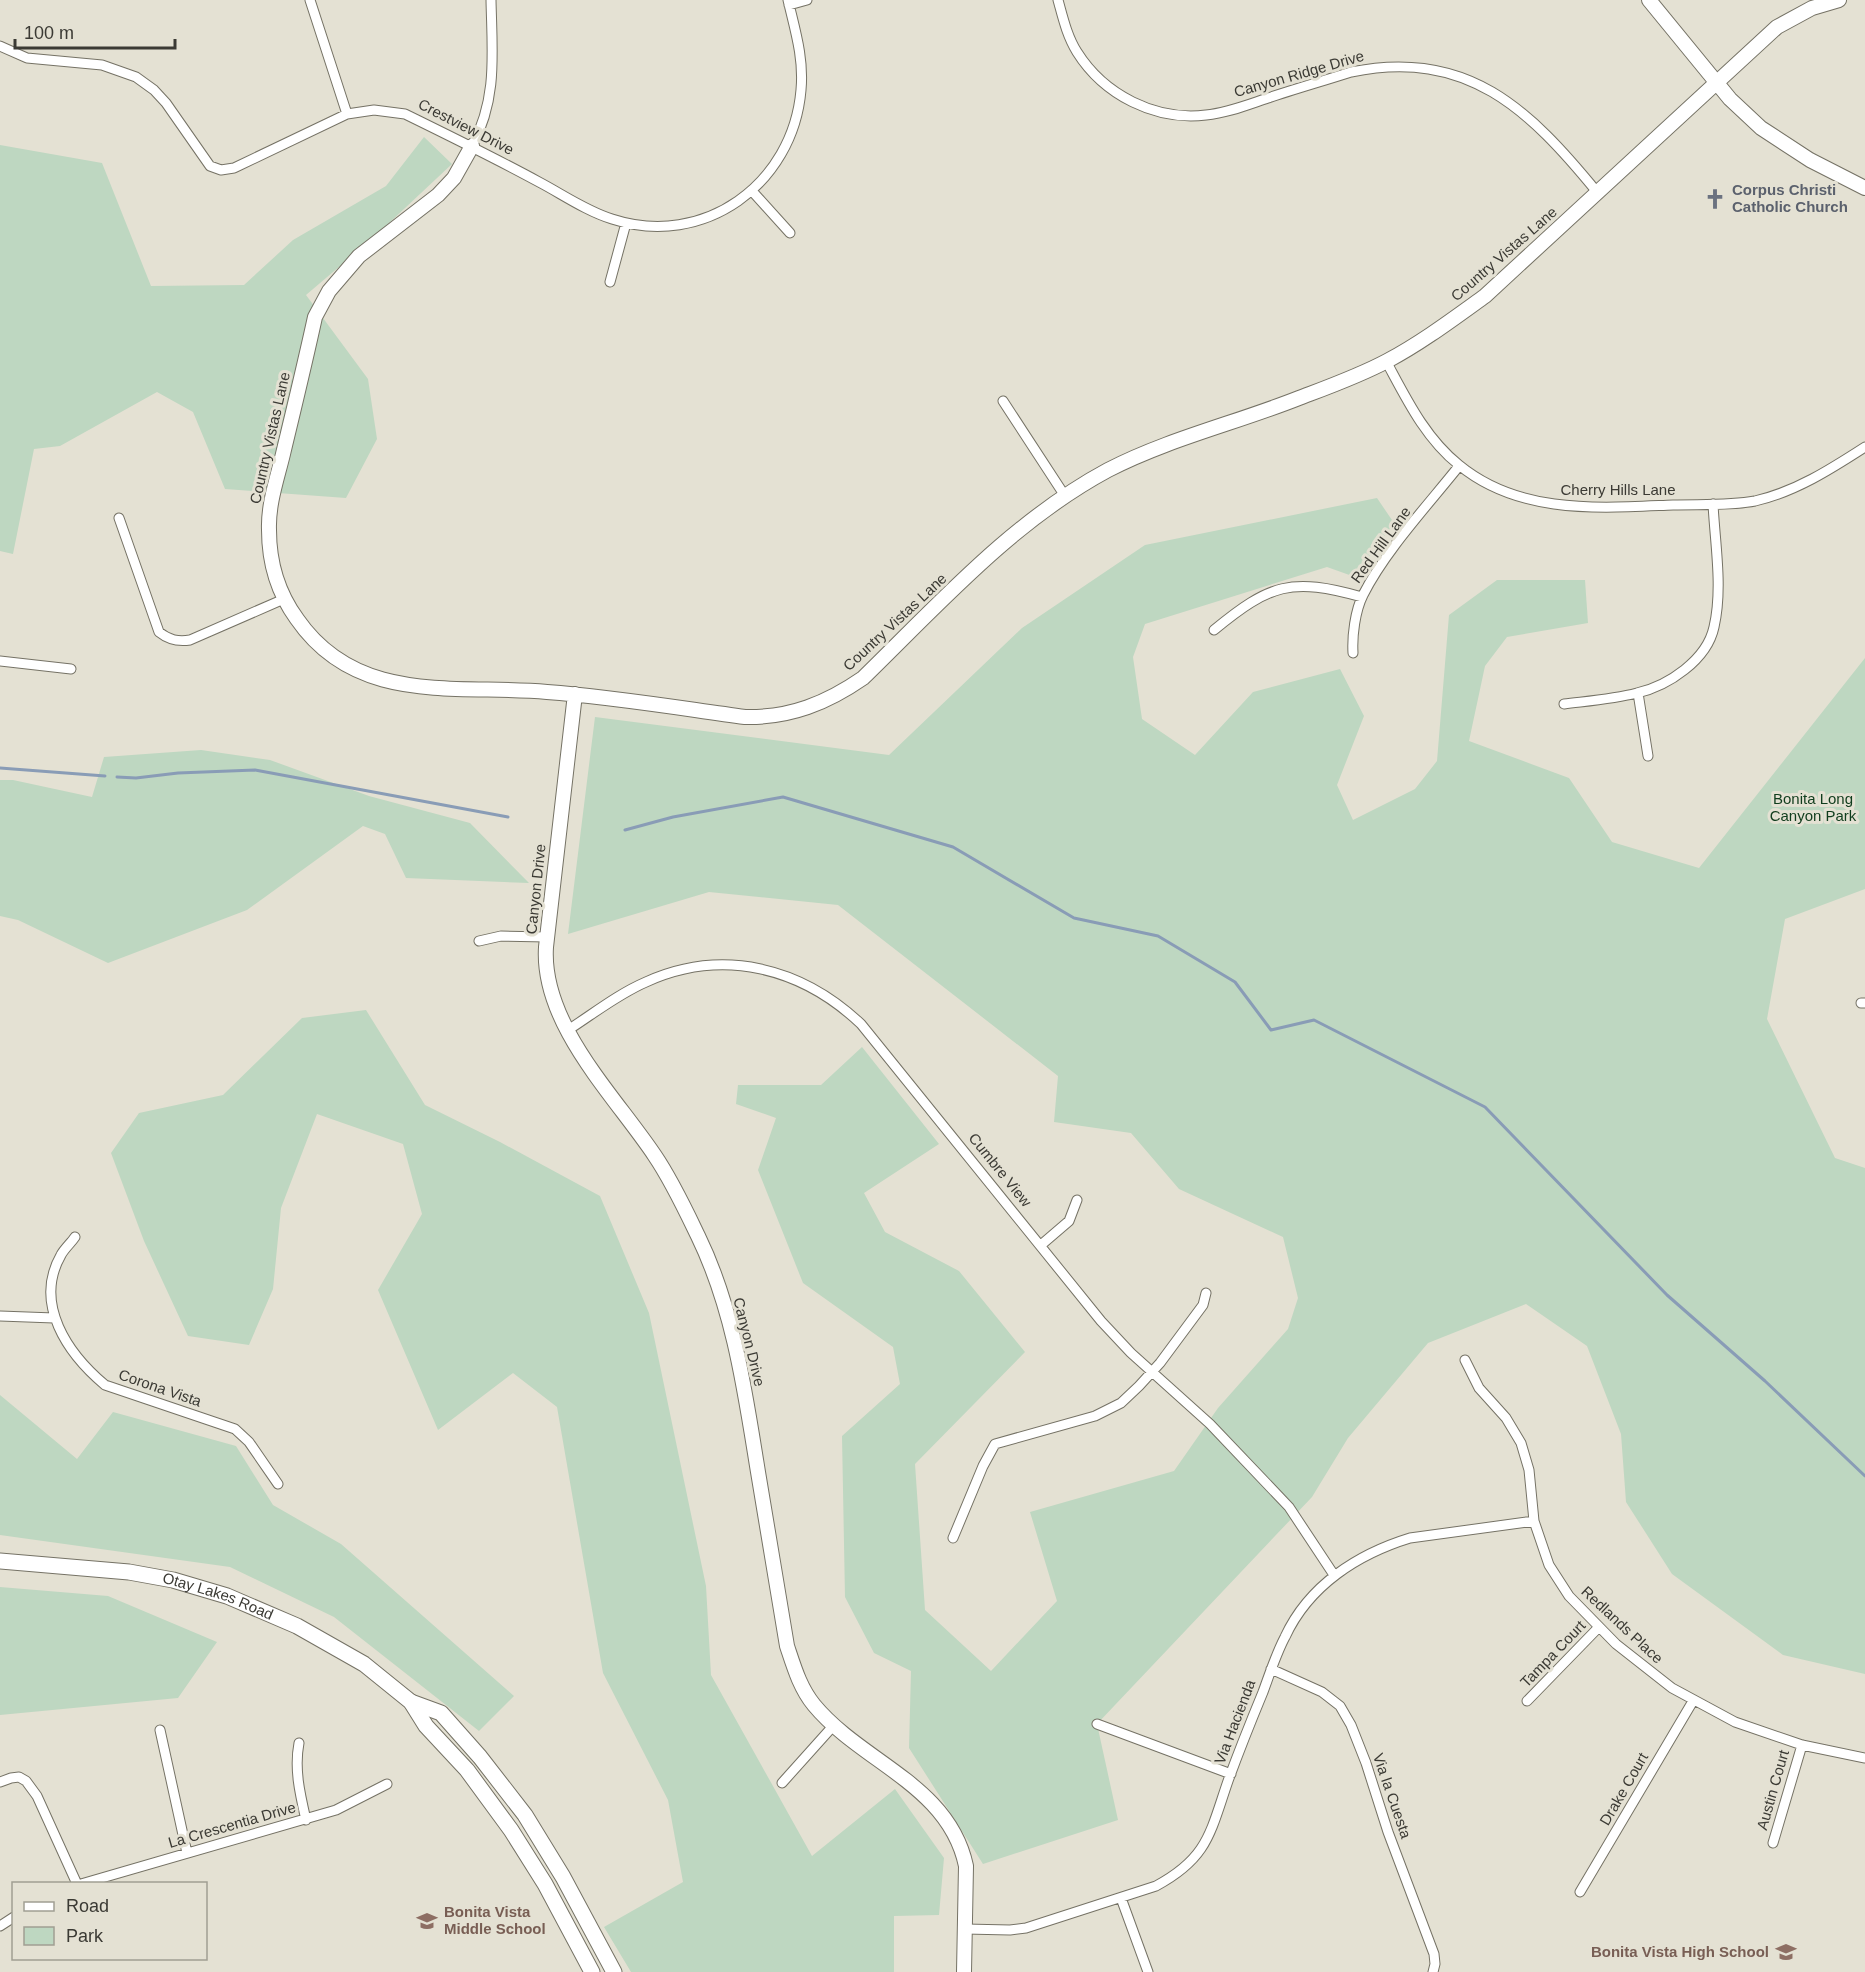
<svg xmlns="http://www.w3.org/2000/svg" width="1865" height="1972" viewBox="0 0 1865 1972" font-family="Helvetica,sans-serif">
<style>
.green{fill:#bed7c1}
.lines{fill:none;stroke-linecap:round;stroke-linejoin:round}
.stream{stroke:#899cb6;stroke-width:3}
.street-casing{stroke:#757265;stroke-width:11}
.secondary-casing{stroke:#757265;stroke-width:16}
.primary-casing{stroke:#757265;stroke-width:17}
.street{stroke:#fff;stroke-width:9}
.secondary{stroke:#fff;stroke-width:14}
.primary{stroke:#fff;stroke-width:15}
.labels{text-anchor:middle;stroke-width:6;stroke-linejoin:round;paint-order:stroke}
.street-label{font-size:15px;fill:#3b3a34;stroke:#e4e1d3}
.worship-label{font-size:15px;font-weight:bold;fill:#5b616d;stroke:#e4e1d3;text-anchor:start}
.park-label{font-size:15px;fill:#103d1d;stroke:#e4e1d3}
.education-label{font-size:15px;font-weight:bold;fill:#785e54;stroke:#e4e1d3;text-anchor:start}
</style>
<rect width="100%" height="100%" fill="#e4e1d3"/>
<!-- green -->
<path class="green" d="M 424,137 L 452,164 L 373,238 L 306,295 L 368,379 L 377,439 L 346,498 L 225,489 L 193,412 L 157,392 L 60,446 L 34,449 L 13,554 L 0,551 L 0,145 L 102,163 L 151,286 L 244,285 L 293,240 L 386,186 Z
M 1377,498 L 1394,523 L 1355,577 L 1327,567 L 1145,624 L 1133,657 L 1142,719 L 1195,755 L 1253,692 L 1340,669 L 1364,716 L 1337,785 L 1353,820 L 1415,789 L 1437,761 L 1449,615 L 1497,580 L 1585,580 L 1588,623 L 1507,637 L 1485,666 L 1469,741 L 1569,778 L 1612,842 L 1699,868 L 1865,658 L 1865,889 L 1785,919 L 1767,1019 L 1835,1158 L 1865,1168 L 1865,1674 L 1783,1655 L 1672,1574 L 1626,1502 L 1621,1434 L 1587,1346 L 1526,1304 L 1428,1343 L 1348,1438 L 1312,1497 L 1097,1724 L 1118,1820 L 983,1864 L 909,1748 L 911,1671 L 874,1653 L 845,1597 L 842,1436 L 900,1384 L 893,1347 L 803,1283 L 758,1170 L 776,1118 L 736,1104 L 738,1085 L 821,1085 L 862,1047 L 939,1144 L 864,1193 L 885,1232 L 959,1271 L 1025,1352 L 915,1464 L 925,1610 L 991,1671 L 1057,1601 L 1030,1512 L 1174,1471 L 1218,1408 L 1288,1329 L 1298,1298 L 1283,1237 L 1179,1189 L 1131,1133 L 1054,1122 L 1058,1076 L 838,905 L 709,892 L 568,934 L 595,717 L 889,755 L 1022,628 L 1145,545 Z
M 201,750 L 270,760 L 369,796 L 470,823 L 529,883 L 406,878 L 385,834 L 363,826 L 247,910 L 108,963 L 18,920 L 0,916 L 0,780 L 13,780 L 92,797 L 104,757 Z
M 366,1010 L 425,1105 L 500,1142 L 600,1196 L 649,1313 L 706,1586 L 711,1675 L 812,1856 L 895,1789 L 944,1858 L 939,1915 L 894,1916 L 894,1972 L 631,1972 L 604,1927 L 683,1882 L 668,1800 L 603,1673 L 557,1407 L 513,1373 L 438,1430 L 378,1290 L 422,1214 L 403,1144 L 317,1114 L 281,1208 L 273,1289 L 249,1345 L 188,1336 L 144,1241 L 111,1153 L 139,1113 L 223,1095 L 302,1018 Z
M 0,1395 L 77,1459 L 113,1412 L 236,1446 L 273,1505 L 341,1544 L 514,1696 L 479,1731 L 334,1617 L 230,1567 L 0,1535 Z
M 0,1587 L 108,1596 L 217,1642 L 178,1698 L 0,1715 Z"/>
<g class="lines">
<!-- stream -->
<path class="stream" d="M 0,768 L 105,776
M 117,777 L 136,778 L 178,773 L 255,770 L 508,817
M 625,830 L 673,817 L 783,797 L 953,847 L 1074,918 L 1158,936 L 1235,982 L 1271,1030 L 1314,1020 L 1485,1107 L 1667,1295 L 1765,1381 L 1865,1476"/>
<!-- street casing -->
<g class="street-casing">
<path id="street" d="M 310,0 L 347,114
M 1058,0 C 1063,18 1067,36 1077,52 C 1104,95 1155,121 1206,115 C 1227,113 1247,105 1268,98 C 1295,89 1323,81 1351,72 C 1467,48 1529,109 1597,192
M 789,5 L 807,0
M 0,46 L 27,58 L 102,65 L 136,77 L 154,90 L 166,103 L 210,166 L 221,170 L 234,168 L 347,114 L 374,110 L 405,114 C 450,136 495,158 539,182 C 562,194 586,211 612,219 C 704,249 793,184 801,90 C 804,58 795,30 788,0
M 472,146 C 498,98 492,52 491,0
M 752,191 L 790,233
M 610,282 L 626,223
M 1386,361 C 1406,398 1425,438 1459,465 C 1520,515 1599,508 1673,505 C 1699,504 1729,506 1755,501 C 1795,492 1831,469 1865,447
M 1003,401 L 1065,496
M 119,518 L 159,632 C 169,640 178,642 190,640 L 284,599
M 1214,630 C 1270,584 1291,577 1362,597
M 1353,653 C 1352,636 1355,611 1363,595 C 1385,551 1428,505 1459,466
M 0,661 L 71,669
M 1638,693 L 1648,756
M 1564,704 C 1588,701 1614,699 1637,693 C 1668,686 1707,660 1714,627 C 1723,588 1715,544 1713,504
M 479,941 L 501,936 L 547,937
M 1861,1003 L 1865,1003
M 568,1030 C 593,1014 618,994 646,982 C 723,947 802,968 861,1024 L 1101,1321 L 1131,1353 L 1210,1424 L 1289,1507 L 1334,1575
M 75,1237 C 71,1243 64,1249 61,1255 C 33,1304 68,1354 105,1385 L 235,1429 L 249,1442 L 278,1484
M 1041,1245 L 1069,1221 L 1077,1200
M 0,1316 L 54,1318
M 1465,1360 L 1479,1388 L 1506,1418 L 1521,1443 L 1529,1470 L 1534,1521 L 1549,1565 L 1569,1596 L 1616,1644 L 1672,1688 L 1735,1722 L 1802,1745 L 1865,1758
M 953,1538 L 983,1466 L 995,1444 L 1095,1416 L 1121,1403 L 1139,1386 L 1160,1363 L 1203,1305 L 1206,1293
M 1271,1669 L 1322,1692 L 1340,1706 L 1351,1725 L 1366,1763 L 1388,1832 L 1434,1954 L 1435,1964 L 1433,1972
M 1527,1701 L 1599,1627
M 1097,1724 L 1231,1774
M 160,1730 L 187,1853
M 299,1743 C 294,1769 300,1794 306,1820
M 0,1782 L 11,1778 L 19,1777 L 26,1781 L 37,1796 L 77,1884
M 782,1783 L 834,1725
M 1773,1843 L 1802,1745
M 81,1884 L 336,1810 L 387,1784
M 1580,1892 L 1693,1701
M 1121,1898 L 1148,1972
M 0,1926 L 14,1917
M 965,1929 L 1010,1930 L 1026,1928 L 1156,1886 C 1208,1858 1210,1833 1228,1781 C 1239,1751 1251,1721 1263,1692 C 1270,1673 1276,1654 1285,1637 C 1309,1585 1358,1554 1410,1538 L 1534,1521"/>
</g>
<!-- secondary casing -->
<g class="secondary-casing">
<path id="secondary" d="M 1649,0 L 1730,99 L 1761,128 L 1810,160 L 1865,188
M 472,146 L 454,178 L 438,195 L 359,256 L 329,291 L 315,317 C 305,363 294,408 283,454 C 277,479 268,504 269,530 C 269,562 278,593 297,619 C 357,706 456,684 547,692 C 613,697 679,708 745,717 C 790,718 827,703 863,678 C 939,604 1013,521 1108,470 C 1168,439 1236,423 1299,398 C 1328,387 1359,376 1387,361 C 1421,343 1453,319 1485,296 L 1777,27 L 1812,8 L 1839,0
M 575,694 L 546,947 C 541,1024 615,1096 655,1156 C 672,1181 685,1209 698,1236 C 734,1310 745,1392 758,1472 C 768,1530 777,1588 787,1646 C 794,1667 800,1688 814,1705 C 862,1763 949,1785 966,1866 L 964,1972"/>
</g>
<!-- primary casing -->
<g class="primary-casing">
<g id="primary">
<path id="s1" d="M 0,1561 L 129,1572 L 173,1580 L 227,1596 L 297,1626 L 364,1664 L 411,1702 L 426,1726 L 467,1770 L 511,1830 L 545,1884 L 592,1972"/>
<path d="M 411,1702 L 441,1713 L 480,1757 L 525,1815 L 563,1877 L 614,1972"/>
</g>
</g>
<!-- street -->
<use href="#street" class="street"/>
<!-- secondary -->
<use href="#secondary" class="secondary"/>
<!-- primary -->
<use href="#primary" class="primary"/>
</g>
<!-- icons -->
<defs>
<g id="church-bare" transform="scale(1.62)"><path d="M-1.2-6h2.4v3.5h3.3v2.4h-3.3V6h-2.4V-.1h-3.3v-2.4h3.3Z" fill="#6b7280" stroke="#e4e1d3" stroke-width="2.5" paint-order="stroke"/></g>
<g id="school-bare" transform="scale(1.62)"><path d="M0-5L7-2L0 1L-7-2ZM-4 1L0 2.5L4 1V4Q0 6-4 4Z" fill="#8d6e63" stroke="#e4e1d3" stroke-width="2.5" paint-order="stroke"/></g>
</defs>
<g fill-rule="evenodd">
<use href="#church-bare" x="1715" y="199"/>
<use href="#school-bare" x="427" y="1921"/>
<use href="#school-bare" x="1786" y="1952"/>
</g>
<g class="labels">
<!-- street labels -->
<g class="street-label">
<text transform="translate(1299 74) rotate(-16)" y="5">Canyon Ridge Drive</text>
<text transform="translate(466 127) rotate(27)" y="5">Crestview Drive</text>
<text transform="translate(1504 254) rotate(-41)" y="5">Country Vistas Lane</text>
<text transform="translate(270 438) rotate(-77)" y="5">Country Vistas Lane</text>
<text x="1618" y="495">Cherry Hills Lane</text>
<text transform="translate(1381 545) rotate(-54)" y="5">Red Hill Lane</text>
<text transform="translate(895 622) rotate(-43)" y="5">Country Vistas Lane</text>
<text transform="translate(536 889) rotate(-84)" y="5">Canyon Drive</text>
<text transform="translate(1000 1170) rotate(51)" y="5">Cumbre View</text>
<text transform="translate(749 1342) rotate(76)" y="5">Canyon Drive</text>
<text transform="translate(160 1388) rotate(19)" y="5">Corona Vista</text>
<text dy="5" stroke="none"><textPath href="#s1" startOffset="222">Otay Lakes Road</textPath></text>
<text transform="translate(1622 1625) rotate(43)" y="5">Redlands Place</text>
<text transform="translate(1553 1654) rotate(-46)" y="5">Tampa Court</text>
<text transform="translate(1235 1722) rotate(-69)" y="5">Via Hacienda</text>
<text transform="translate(1624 1789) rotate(-60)" y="5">Drake Court</text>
<text transform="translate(1773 1790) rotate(-74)" y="5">Austin Court</text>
<text transform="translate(1392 1796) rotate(71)" y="5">Via la Cuesta</text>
<text transform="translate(232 1825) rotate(-16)" y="5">La Crescentia Drive</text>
</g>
<!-- worship labels -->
<g class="worship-label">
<text x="1732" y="195">Corpus Christi<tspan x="1732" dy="17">Catholic Church</tspan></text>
</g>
<!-- park labels -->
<g class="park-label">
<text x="1813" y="804">Bonita Long<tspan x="1813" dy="17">Canyon Park</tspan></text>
</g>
<!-- education labels -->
<g class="education-label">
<text x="444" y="1917">Bonita Vista<tspan x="444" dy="17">Middle School</tspan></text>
<text x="1769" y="1957" text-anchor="end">Bonita Vista High School</text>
</g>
</g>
<!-- legend -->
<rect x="12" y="1882" width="195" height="78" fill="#e4e1d3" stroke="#a09e93" stroke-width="1.5"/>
<rect x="24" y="1902" width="30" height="9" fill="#ffffff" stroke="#a09e93" stroke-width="1.5"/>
<text x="66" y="1912" font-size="18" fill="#3b3a34">Road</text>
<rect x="24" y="1927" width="30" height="18" fill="#bed7c1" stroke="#a09e93" stroke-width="1.5"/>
<text x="66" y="1942" font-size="18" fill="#3b3a34">Park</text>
<!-- scale -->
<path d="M15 39v9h160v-9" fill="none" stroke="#3b3a34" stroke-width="3"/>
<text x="24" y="39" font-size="18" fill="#3b3a34" stroke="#e4e1d3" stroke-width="4.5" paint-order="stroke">100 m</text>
</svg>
